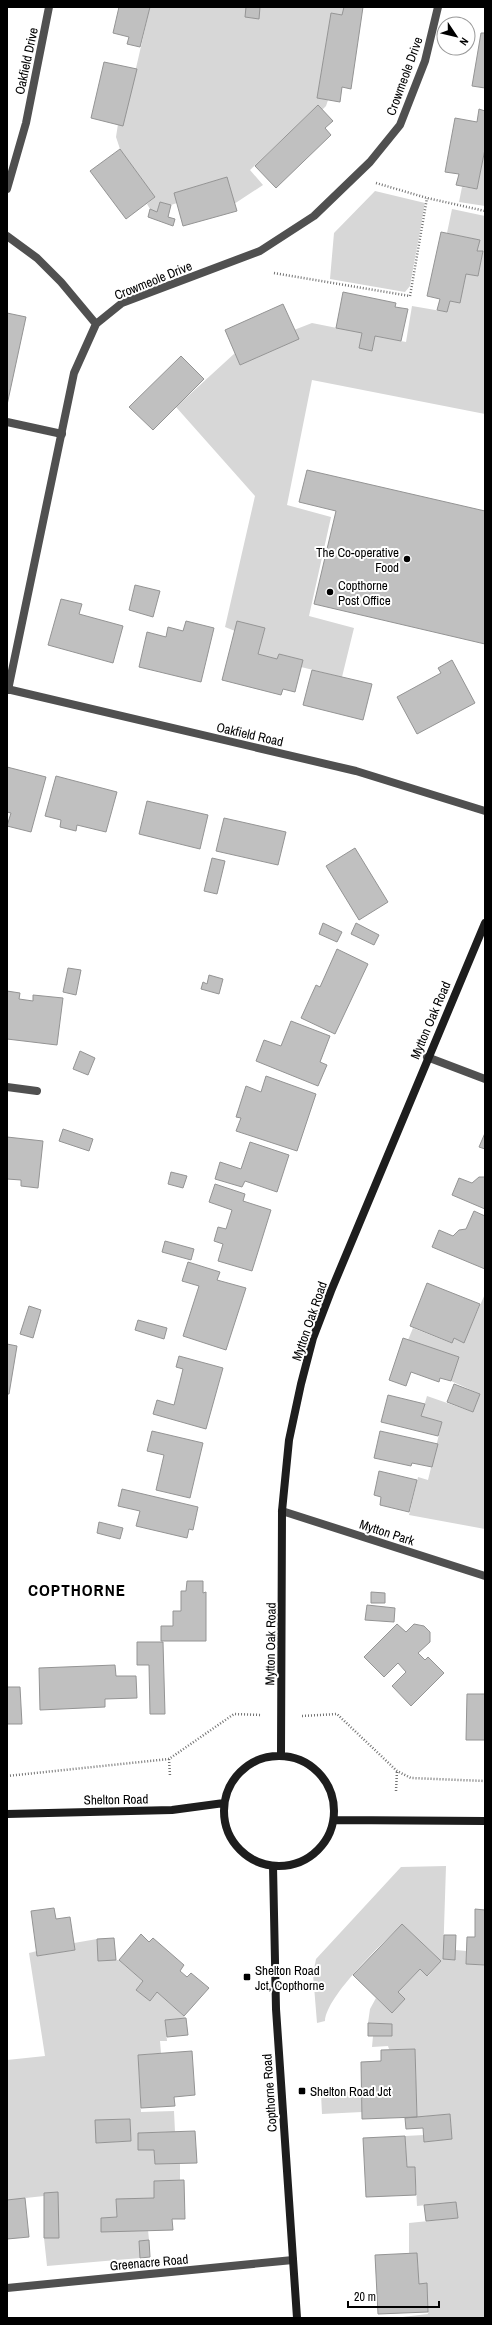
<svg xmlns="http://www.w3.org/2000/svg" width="492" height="2325" viewBox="0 0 492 2325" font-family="'Archivo Narrow',sans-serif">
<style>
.green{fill:#d7d7d7;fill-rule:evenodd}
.building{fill:#c0c0c0;stroke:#949494}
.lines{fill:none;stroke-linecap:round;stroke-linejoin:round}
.path{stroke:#727272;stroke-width:2.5;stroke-dasharray:1 2;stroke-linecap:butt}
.service{stroke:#505050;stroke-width:8}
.minor{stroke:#505050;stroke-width:8}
.secondary{stroke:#1d1d1d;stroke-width:8}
.poi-dot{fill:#000;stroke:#fff;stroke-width:1.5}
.labels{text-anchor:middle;stroke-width:4;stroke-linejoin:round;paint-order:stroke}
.street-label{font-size:13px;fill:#000;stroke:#fff}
.poi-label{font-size:13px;fill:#000;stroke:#fff;text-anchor:start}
.district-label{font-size:17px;font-weight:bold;letter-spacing:1px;fill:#000;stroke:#fff}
</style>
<rect width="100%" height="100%" fill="#fff"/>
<!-- green -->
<path class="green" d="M 150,7 L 344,7 L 342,15 L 331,13 L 317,98 L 328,100 L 326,106 L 322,110 L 318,105 L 250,170 L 263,185 L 234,204 L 227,177 L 174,193 L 177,203 L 171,205 L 160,202 L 157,212 L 150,209 L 147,204 L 155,197 L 120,149 L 116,137 L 118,124 L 123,125 Z
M 485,149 L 485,206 L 459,202 L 462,187 L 477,189 Z
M 375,191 L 425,203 L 410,286 L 405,292 L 330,279 L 334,233 Z
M 452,209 L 485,216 L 485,414 L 312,380 L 287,505 L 331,517 L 309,616 L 354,628 L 342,677 L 301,667 L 303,660 L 279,654 L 277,659 L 258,654 L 265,629 L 235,631 L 225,627 L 255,496 L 176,407 L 235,353 L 240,365 L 298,339 L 294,330 L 312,323 L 362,333 L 359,348 L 372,351 L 375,336 L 406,342 L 412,306 L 447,312 L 450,301 L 460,302 L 466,274 L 478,276 L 483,252 L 477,251 L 480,240 L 447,233 Z
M 485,1294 L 485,1529 L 409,1515 L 418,1477 L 428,1480 L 442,1422 L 421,1416 L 427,1396 L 473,1412 L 480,1394 L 451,1381 L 459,1357 L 408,1340 L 413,1328 L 451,1343 L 454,1338 L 464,1342 Z
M 446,1866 L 443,1959 L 455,1960 L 456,1950 L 466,1951 L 466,1964 L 485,1965 L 485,2318 L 394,2318 L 428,2314 L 427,2284 L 419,2284 L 417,2253 L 409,2253 L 409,2223 L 458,2218 L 456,2202 L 417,2206 L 415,2167 L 407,2167 L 405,2136 L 424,2135 L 424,2142 L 452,2139 L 450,2114 L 417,2117 L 415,2049 L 389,2049 L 388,2046 L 372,2047 L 373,2036 L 392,2036 L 392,2024 L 368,2023 L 370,2009 L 376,1998 L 392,2013 L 405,1999 L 398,1992 L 420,1969 L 428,1976 L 441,1961 L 402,1924 C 382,1944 327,1995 325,2021 L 317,2023 L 313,1974 L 316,1959 L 401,1867 Z
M 97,1939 L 116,1960 L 119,1960 L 143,1981 L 136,1990 L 150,2001 L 157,1992 L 186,2018 L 165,2020 L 167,2041 L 160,2041 L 161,2053 L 138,2055 L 141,2112 L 174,2111 L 175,2132 L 138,2133 L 138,2150 L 154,2150 L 155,2164 L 180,2163 L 180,2180 L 154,2181 L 154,2198 L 116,2200 L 117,2217 L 101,2218 L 101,2231 L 148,2230 L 149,2240 L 139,2241 L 140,2258 L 47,2266 L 44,2238 L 59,2237 L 58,2193 L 44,2193 L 44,2196 L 7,2200 L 7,2060 L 45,2056 L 29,1953 L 37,1951 L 38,1956 L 75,1950 L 74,1943 ZM 130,2119 L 131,2141 L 97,2143 L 96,2120 Z
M 361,2091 L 362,2112 L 322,2114 L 321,2094 Z"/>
<!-- building -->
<path class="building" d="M 119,7 L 150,7 L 140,47 L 127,44 L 129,37 L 113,33 Z
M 246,7 L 260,7 L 259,19 L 245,17 Z
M 344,7 L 363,7 L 351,89 L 342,87 L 340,102 L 317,98 L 331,13 L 342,15 Z
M 481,33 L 485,33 L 485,88 L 472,86 Z
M 104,62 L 137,69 L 123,126 L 91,118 Z
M 318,105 L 333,121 L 325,128 L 331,135 L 276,188 L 255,166 Z
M 479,109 L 485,111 L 485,149 L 477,189 L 456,185 L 459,174 L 445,172 L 455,118 L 477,122 Z
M 120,149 L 155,197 L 126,219 L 90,171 Z
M 227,177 L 237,211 L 183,226 L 174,193 Z
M 160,202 L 171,205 L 168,217 L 175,219 L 173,226 L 148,217 L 150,209 L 157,212 Z
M 441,232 L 480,240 L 477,251 L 483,251 L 478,276 L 466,274 L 460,303 L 450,301 L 447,312 L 437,310 L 440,299 L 427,296 Z
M 343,292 L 396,303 L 395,307 L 408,309 L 401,341 L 375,336 L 372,351 L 359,348 L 362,333 L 336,328 Z
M 283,304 L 299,339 L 240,365 L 225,330 Z
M 7,313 L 26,317 L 7,405 Z
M 181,356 L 204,379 L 153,430 L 129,407 Z
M 307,470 L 485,511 L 485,644 L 314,604 L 336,511 L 299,502 Z
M 135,585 L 160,591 L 153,617 L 129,610 Z
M 61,599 L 82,604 L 79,614 L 123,626 L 113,663 L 48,645 Z
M 186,621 L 214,628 L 201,682 L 139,667 L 147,632 L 166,637 L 168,627 L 183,631 Z
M 237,621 L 265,628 L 258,654 L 277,659 L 279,654 L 303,660 L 295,692 L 283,689 L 281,695 L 222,680 Z
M 452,660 L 475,703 L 417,734 L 397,697 L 441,673 L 438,668 Z
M 312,670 L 372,684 L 363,720 L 303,705 Z
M 7,767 L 46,777 L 31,832 L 7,826 L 11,813 L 7,812 Z
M 56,776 L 117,792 L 106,832 L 77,825 L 76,831 L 60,827 L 61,820 L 45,816 Z
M 147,801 L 208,815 L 200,849 L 139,834 Z
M 224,818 L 286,832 L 278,865 L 216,851 Z
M 355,848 L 388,902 L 359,920 L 326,866 Z
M 212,858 L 225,861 L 217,894 L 204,891 Z
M 323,923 L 342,932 L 337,942 L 319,934 Z
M 356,923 L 379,935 L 374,945 L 351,934 Z
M 337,949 L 368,964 L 335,1034 L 301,1018 L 316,985 L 320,987 Z
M 68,968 L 81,970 L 76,995 L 63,992 Z
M 209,975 L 223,979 L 219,994 L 201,989 L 203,982 L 207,984 Z
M 7,991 L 20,993 L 19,999 L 33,1001 L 33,995 L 63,998 L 57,1045 L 7,1039 Z
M 291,1021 L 330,1036 L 320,1062 L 327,1065 L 318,1086 L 256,1061 L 264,1040 L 281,1046 Z
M 80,1051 L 95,1058 L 88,1075 L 73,1069 Z
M 266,1076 L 316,1094 L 297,1151 L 236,1131 L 241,1118 L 236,1117 L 246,1086 L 261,1092 Z
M 63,1129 L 93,1139 L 89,1151 L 59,1141 Z
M 485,1133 L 485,1149 L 479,1147 Z
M 7,1137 L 43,1141 L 38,1188 L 21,1186 L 21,1180 L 7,1179 Z
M 250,1142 L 289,1155 L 277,1192 L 245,1181 L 242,1187 L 215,1179 L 220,1162 L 241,1169 Z
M 171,1172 L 187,1176 L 183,1188 L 168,1184 Z
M 479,1177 L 485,1177 L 485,1209 L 452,1195 L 459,1178 L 472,1183 Z
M 215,1184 L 245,1194 L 243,1201 L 271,1210 L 252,1271 L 218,1261 L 223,1244 L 214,1241 L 218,1227 L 226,1229 L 232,1210 L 209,1202 Z
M 474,1211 L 485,1216 L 485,1269 L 432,1247 L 439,1230 L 453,1236 L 459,1230 L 466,1229 Z
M 165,1241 L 194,1249 L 191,1260 L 162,1252 Z
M 188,1262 L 220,1272 L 217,1280 L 246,1288 L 226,1350 L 183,1336 L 199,1286 L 182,1281 Z
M 427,1283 L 480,1304 L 464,1343 L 454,1338 L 452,1343 L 410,1326 Z
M 29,1306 L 41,1310 L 33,1338 L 20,1334 Z
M 138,1320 L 167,1328 L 164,1339 L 135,1330 Z
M 403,1338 L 459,1357 L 451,1381 L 440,1378 L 439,1382 L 411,1372 L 406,1386 L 389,1380 Z
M 7,1344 L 17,1346 L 9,1394 L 7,1394 Z
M 179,1356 L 223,1368 L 206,1429 L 153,1414 L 157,1400 L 174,1405 L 183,1369 L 176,1367 Z
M 454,1384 L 480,1394 L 473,1412 L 447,1402 Z
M 388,1395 L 425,1404 L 421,1416 L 442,1422 L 438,1436 L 381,1422 Z
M 152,1431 L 203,1443 L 190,1498 L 156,1490 L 164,1455 L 147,1451 Z
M 380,1431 L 438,1444 L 432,1467 L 412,1463 L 411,1466 L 374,1458 Z
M 379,1471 L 417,1480 L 409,1512 L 380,1505 L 381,1497 L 374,1495 Z
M 122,1489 L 198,1507 L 193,1530 L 189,1529 L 187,1538 L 136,1526 L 140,1511 L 118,1506 Z
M 99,1522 L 123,1528 L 120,1539 L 97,1533 Z
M 187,1581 L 203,1581 L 203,1593 L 206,1592 L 206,1641 L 161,1641 L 161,1626 L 173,1626 L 173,1611 L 181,1611 L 181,1591 L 186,1591 Z
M 371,1592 L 385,1593 L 385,1603 L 371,1603 Z
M 367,1605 L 395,1608 L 394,1622 L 365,1620 Z
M 397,1624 L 406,1632 L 414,1624 L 424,1626 L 430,1632 L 430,1642 L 418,1653 L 425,1660 L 428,1657 L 444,1673 L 411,1706 L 392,1686 L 406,1672 L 398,1663 L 384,1677 L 364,1657 Z
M 137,1642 L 163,1642 L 165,1714 L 150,1714 L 149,1665 L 137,1665 Z
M 115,1665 L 116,1676 L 136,1676 L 137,1698 L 105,1699 L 105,1707 L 40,1710 L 39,1668 Z
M 7,1687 L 20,1687 L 22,1724 L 7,1724 Z
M 467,1694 L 485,1694 L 485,1740 L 466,1740 Z
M 54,1908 L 56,1919 L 70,1917 L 75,1950 L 37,1956 L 31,1911 Z
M 475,1909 L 485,1910 L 485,1965 L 466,1964 L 467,1937 L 475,1937 Z
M 402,1924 L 441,1961 L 427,1976 L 420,1969 L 398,1992 L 405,1999 L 392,2013 L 353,1975 Z
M 141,1934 L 149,1942 L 153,1938 L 184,1965 L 180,1971 L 187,1977 L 191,1973 L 209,1988 L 184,2016 L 157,1992 L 150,2001 L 136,1990 L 143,1981 L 119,1960 Z
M 444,1935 L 456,1935 L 455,1960 L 443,1959 Z
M 114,1938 L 116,1960 L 98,1961 L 97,1939 Z
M 186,2018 L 188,2035 L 167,2037 L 165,2020 Z
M 368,2023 L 392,2024 L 392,2036 L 368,2036 Z
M 415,2049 L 417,2117 L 362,2119 L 361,2062 L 381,2061 L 381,2050 Z
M 192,2051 L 195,2095 L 174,2097 L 175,2106 L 141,2108 L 138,2055 Z
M 450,2114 L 452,2139 L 424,2142 L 423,2128 L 406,2129 L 405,2118 Z
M 130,2119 L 131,2141 L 96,2143 L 95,2120 Z
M 195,2131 L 197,2163 L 155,2164 L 154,2150 L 138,2150 L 138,2133 Z
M 405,2136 L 407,2167 L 415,2167 L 416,2195 L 366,2197 L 363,2138 Z
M 184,2180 L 185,2219 L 172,2219 L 173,2230 L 101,2232 L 101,2218 L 117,2217 L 116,2199 L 154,2198 L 154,2181 Z
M 58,2192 L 59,2238 L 44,2238 L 44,2193 Z
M 25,2198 L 29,2237 L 7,2239 L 7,2200 Z
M 456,2202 L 458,2218 L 426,2221 L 424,2205 Z
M 149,2240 L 150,2257 L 140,2258 L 139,2241 Z
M 417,2253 L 419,2284 L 427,2283 L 428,2312 L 378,2314 L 375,2255 Z"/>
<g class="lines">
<!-- path -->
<path class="path" d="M 376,183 L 427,198 L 485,211
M 274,273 L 410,296 L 427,198
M 302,1716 L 337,1714 L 397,1771 L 411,1778 L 485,1781
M 169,1759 L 170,1776
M 7,1776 L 169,1759 L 234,1714 L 261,1715
M 396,1791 L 397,1771"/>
<!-- service -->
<path class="service" d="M 7,422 L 62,434"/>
<!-- minor -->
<path class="minor" d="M 7,189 L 26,123 L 49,7
M 7,236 L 37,258 L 61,282 L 96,324
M 7,689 L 356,771 L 485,811
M 8,690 L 74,373 L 96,324 L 122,303 L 260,251 L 314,216 L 370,162 L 400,125 L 425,61 L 438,7
M 427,1057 L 485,1079
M 7,1087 L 37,1091
M 282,1511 L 485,1576
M 7,2288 L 293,2260"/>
<!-- secondary -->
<path class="secondary" d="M 281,1755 L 282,1511 L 289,1440 L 301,1384 L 313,1338 L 331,1291 L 485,923
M224 1811a55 55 0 1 1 110 0a55 55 0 1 1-110 0Z
M 7,1814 L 172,1810 L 224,1803
M 334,1820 L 485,1821
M 273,1866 L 276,2009 L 297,2318"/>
</g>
<!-- markers -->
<g class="poi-dot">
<circle cx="407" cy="559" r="4"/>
<circle cx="330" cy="592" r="4"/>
<rect x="243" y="1973" width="8" height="8" rx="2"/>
<rect x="298" y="2087" width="8" height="8" rx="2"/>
</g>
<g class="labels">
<!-- street labels -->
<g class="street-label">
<text transform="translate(26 61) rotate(-78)" y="5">Oakfield Drive</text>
<text transform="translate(404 76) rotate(-70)" y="5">Crowmeole Drive</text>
<text transform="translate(153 280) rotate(-22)" y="5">Crowmeole Drive</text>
<text transform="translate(250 734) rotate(13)" y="5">Oakfield Road</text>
<text transform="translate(430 1020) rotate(-67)" y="5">Mytton Oak Road</text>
<text transform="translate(309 1321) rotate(-71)" y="5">Mytton Oak Road</text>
<text transform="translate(387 1532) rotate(18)" y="5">Mytton Park</text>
<text transform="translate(270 1644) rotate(-89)" y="5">Mytton Oak Road</text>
<text transform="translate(116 1799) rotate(-1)" y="5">Shelton Road</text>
<text transform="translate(269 2093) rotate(-94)" y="5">Copthorne Road</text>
<text transform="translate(149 2262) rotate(-5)" y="5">Greenacre Road</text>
</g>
<!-- poi labels -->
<g class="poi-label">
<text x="399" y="557" text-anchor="end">The Co-operative<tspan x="399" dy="15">Food</tspan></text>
<text x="338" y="590">Copthorne<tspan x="338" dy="15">Post Office</tspan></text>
<text x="255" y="1975">Shelton Road<tspan x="255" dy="15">Jct, Copthorne</tspan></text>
<text x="310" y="2096">Shelton Road Jct</text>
</g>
<!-- district labels -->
<g class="district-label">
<text x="77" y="1596">COPTHORNE</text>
</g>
</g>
<!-- border -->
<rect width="492" height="2325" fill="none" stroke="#000000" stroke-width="16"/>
<!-- north arrow -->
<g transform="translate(456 36) rotate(125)"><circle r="19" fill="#ffffff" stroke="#999999"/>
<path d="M0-3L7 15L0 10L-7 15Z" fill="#000000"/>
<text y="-6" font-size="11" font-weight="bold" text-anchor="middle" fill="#000000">N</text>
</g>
<!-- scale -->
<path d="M348 2301v6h91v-6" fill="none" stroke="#000000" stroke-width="2"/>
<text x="354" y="2301" font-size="12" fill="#000000" stroke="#ffffff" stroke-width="3" paint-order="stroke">20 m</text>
</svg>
